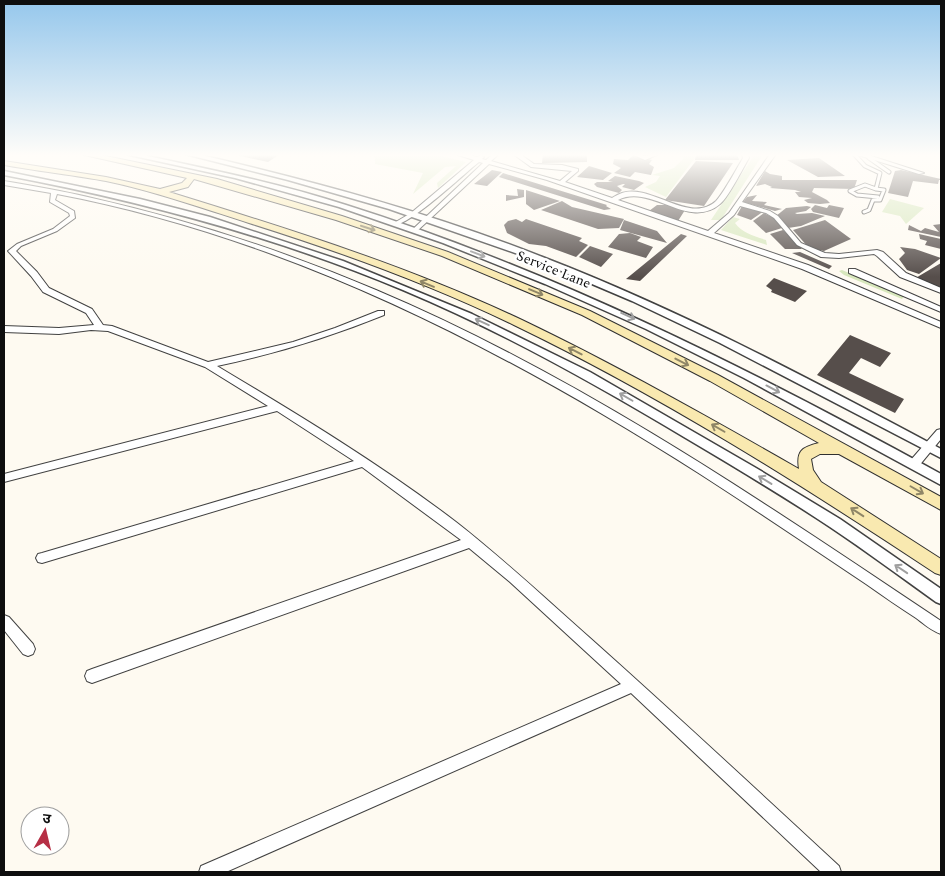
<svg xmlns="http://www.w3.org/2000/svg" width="945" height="876" viewBox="0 0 945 876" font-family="Spectral,'Noto Sans Devanagari',serif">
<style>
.green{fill:#d7e7bc}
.building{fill:#564e4b}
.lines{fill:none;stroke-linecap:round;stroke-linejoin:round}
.service-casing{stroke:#414141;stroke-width:5}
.minor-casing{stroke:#414141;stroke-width:2}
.tertiary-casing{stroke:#414141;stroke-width:3}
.secondary-casing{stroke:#303030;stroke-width:2}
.service{stroke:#fff;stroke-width:3}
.minor{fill:#fff;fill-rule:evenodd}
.tertiary{fill:#fff;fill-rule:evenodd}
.secondary{fill:#f9e9b0;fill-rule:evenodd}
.oneway{stroke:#8f8667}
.oneway2{stroke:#9f9f9f}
.labels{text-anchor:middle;stroke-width:5;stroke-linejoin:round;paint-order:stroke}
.far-street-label{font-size:14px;fill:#0e0e0e;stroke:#fff}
</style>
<rect width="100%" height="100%" fill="#fefaf1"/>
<!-- green -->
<path class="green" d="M 371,154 L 432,154 L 466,162 L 438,188 L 437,183 L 456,166 L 445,167 L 413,194 L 423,173 L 375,164 L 375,158 Z
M 679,154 L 684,154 L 693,159 L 685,154 L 695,154 L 694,159 L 666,197 L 645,187 L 656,182 L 660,176 L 652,175 L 674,168 L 684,158 Z
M 755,154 L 763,154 L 721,220 L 711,220 Z
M 890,199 L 924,208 L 906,224 L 900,216 L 882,212 Z
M 733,217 L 740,219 L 735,223 C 742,233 754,236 766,240 L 767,245 L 721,230 Z
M 842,270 L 904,296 L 902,299 L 844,275 L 839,271 Z"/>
<!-- building -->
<path class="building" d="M 231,154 L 280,154 L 268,162 Z
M 543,154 L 587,154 L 587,162 L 542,163 Z
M 696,154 L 737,154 L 739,160 L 695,160 Z
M 633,155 L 652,160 L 649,164 L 654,167 L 651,175 L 635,172 L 630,177 L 614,173 L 621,168 L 613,164 L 614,159 L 628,160 Z
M 819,158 L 845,176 L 818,177 L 787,160 Z
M 696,161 L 733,163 L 704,206 L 665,200 Z
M 589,166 L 612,173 L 603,180 L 577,177 Z
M 492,170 L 502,172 L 487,186 L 474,184 Z
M 901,170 L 941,179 L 941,180 L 939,180 L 938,184 L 913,181 L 908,197 L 888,193 L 895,171 Z
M 765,171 L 770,174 L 782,176 L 782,180 L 857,180 L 854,189 L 814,188 L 812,192 L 827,200 L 830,203 L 820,204 L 808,203 L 804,200 L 812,198 L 799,197 L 795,192 L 801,192 L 795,190 L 770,188 L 772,187 L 765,184 L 756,186 Z
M 503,173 L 607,205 L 606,206 L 611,209 L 604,210 L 499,177 Z
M 615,176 L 639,181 L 644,183 L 634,190 L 622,187 L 625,184 L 623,184 L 617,186 L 622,190 L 619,193 L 597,187 L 594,184 L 597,182 L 613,182 L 608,181 Z
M 517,189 L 524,190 L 524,197 L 506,201 L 506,195 L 518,196 Z
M 526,190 L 560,201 L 534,210 L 526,204 Z
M 757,195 L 752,201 L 767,202 L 764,205 L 782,209 L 775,211 L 743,202 L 747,197 Z
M 562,201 L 572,207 L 624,219 L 619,228 L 598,229 L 541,210 Z
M 657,205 L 673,205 L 685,210 L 678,221 L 649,211 Z
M 815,205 L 827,208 L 829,205 L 844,208 L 839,218 L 813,212 L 811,209 Z
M 742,206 L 764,211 L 751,220 L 737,215 Z
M 807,206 L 811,207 L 806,211 L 795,213 L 797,214 L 812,213 L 825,216 L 801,226 L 788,228 L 776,216 L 786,208 Z
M 764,213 L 774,218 L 782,228 L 766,233 L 753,221 Z
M 516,219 L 522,222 L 526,219 L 582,238 L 579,241 L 588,245 L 576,257 L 546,246 L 529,244 L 507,233 L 504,225 L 508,221 Z
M 624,220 L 657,231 L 667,243 L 620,230 Z
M 825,220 L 851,239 L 824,251 L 809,248 L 793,230 Z
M 941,224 L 941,237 L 908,230 L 909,225 L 921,231 L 925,228 L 939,232 L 933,225 Z
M 783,230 L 802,249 L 785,249 L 770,234 Z
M 630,233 L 641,237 L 637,241 L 653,247 L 646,258 L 608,247 L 619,234 Z
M 681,234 L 687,236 L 640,281 L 626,279 Z
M 919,234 L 941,239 L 941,249 L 925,245 L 927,241 L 920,239 Z
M 590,246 L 613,254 L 601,267 L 579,257 Z
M 900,247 L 915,249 L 941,258 L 919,274 L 907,270 L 899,259 L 905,253 Z
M 800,252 L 832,266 L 829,269 L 792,253 Z
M 941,263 L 941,289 L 915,279 L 919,276 Z
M 774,278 L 807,291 L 795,302 L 771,292 L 772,290 L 766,286 Z
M 850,335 L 891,353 L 880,367 L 861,358 L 849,373 L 904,399 L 895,413 L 817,375 Z"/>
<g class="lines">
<!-- service casing -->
<g class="service-casing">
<path id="service" d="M 854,154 L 865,166 L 880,173 L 876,189 L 884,190 L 880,200 L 873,200 L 869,210 L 864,212
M 869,158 L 889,172
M 876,189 L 865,185 L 850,191 L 857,195 L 878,197"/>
</g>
<!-- minor casing -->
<g class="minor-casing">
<path id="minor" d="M 455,154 L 465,154 L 477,157 L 481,155 L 484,157 L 482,159 L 486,160 L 493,154 L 499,154 L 491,161 L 560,181 L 572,171 L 531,167 L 513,154 L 520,154 L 534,164 L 562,165 L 578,169 L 578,171 L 565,182 L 612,198 C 615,196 619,194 622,193 C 651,183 690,225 716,201 C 723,194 737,168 743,158 L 742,154 L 748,154 L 749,158 C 743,168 728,198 720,204 C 688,231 651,183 618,200 L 708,231 L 729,213 L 770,154 L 776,154 L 742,202 L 770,211 L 778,216 L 801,243 L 825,253 L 839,254 L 877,250 L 883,252 L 906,273 L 941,288 L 941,293 L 900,277 L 877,256 L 874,254 L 839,258 L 821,257 L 797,245 L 774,218 L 766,213 L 740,206 L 734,215 L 714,233 L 808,265 L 941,322 L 941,328 L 802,269 L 547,180 L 489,164 L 416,232 L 412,232 L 412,230 L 483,163 L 479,162 C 464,174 409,226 394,225 L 394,223 L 411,213 L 474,160 Z
M 632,154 L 645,156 L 659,154 L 645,160 Z
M 855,154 L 865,154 L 924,173 L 919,174 Z
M 4,181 C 33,186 63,191 92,198 C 189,220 284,251 376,290 C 577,375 760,500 941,621 L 941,634 C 932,631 924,624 916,618 C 899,607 883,596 866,584 C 811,547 756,510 700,474 C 502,348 289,238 57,194 L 55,200 L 74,211 L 75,218 L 57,231 L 21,246 L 16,251 L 37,272 L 49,288 L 92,309 L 103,325 L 112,326 L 208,362 L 293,342 L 335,328 L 378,311 L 384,311 L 384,315 C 330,337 274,354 217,366 C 299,415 380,464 456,522 C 502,558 546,599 590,638 C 674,713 756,789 839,866 L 841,872 L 821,872 L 631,693 L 226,872 L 199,872 L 201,866 L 621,684 L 510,582 L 469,548 L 92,683 L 87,681 L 85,676 L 87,671 L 92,669 L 461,540 L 362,467 L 42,563 L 38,562 L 36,558 L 38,554 L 42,553 L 354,461 L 277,411 L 4,482 L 4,474 L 268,406 L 205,367 L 108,331 L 91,330 L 59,334 L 4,332 L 4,326 L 59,328 L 94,325 L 86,313 L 43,292 L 31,276 L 8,251 L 17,244 L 53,229 L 70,216 L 69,213 L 50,202 L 51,193 L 4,185 Z
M 849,269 L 855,269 L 941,307 L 941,312 L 849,273 Z
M 941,429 L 941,439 L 918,467 L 910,467 L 909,464 L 910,461 L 937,430 Z
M 4,615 L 9,617 L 33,644 L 35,649 L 33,654 L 28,656 L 23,654 L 4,630 Z"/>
</g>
<!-- tertiary casing -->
<g class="tertiary-casing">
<path id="tertiary" d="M 125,154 L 138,154 C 208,169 278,183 346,205 C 555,271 750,369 941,474 L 941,485 L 744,378 L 646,329 L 545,284 L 443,243 L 339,207 L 235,178 Z
M 185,154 L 197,154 C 315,182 432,213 545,258 C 682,311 812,380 941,449 L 941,458 L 720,343 L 632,301 L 538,261 L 389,209 L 288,180 Z
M 4,171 L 140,199 L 210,217 L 343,261 L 472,314 L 590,372 L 756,468 L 840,519 L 941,589 L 941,604 L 936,602 C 901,577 866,551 830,527 C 782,495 733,466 684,437 C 592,382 501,331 403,290 C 274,236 141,201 4,175 Z"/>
</g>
<!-- secondary casing -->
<g class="secondary-casing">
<path id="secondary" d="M 80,154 L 96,154 L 217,179 L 342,216 L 448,252 L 590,311 L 718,375 L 941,497 L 941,510 L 839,454 L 820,454 L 811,459 L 813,470 L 821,482 L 941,559 L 941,575 L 935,573 C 799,483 661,396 514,325 C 430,284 338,251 249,223 C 202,208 154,191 106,181 C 72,175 38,171 4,165 L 4,161 L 106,177 L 160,189 L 182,183 L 187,178 ZM 194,179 L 336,220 L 442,256 L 582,315 L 710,381 L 819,443 C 802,447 796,451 799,469 C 708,417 616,365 522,320 C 408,266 289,229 169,192 L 188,187 Z"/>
</g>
<!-- service -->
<use href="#service" class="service"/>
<!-- minor -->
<use href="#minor" class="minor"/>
<!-- tertiary -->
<use href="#tertiary" class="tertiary"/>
<!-- secondary -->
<use href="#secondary" class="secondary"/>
</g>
<!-- one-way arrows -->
<defs><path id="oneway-shaft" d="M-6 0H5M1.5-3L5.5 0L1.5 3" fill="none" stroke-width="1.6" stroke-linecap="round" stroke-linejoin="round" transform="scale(1.25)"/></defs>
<g class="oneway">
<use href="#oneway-shaft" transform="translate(368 228) rotate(18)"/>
<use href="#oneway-shaft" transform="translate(427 284) rotate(-157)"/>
<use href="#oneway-shaft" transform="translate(536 292) rotate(23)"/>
<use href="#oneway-shaft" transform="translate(575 351) rotate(-153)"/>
<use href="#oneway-shaft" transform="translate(682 362) rotate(27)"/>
<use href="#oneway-shaft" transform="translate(718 428) rotate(-150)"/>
<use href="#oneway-shaft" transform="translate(917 490) rotate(30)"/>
<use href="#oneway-shaft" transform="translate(857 512) rotate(-147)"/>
</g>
<g class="oneway2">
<use href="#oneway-shaft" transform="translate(478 254) rotate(21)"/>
<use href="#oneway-shaft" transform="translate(628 316) rotate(24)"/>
<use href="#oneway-shaft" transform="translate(482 322) rotate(-155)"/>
<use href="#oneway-shaft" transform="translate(773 389) rotate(28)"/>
<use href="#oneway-shaft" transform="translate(626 397) rotate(-150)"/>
<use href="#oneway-shaft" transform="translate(765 480) rotate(-149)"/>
<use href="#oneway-shaft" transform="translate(901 569) rotate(-146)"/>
</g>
<!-- sky -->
<linearGradient id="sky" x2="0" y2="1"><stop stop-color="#95c7ec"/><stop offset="0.56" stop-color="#fffdf9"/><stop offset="1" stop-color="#fffdf9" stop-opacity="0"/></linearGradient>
<rect width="945" height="277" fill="url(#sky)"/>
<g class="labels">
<!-- far-street labels -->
<g class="far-street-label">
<text transform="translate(554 269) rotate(22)" y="5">Service Lane</text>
</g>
</g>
<!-- border -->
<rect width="945" height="876" fill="none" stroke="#0e0e0e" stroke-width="10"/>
<!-- north arrow -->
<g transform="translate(45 831) rotate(8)"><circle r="24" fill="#ffffff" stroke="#9f9f9f"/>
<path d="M0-4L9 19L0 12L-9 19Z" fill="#b62f45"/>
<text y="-8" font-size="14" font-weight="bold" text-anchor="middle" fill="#0e0e0e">उ</text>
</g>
</svg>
